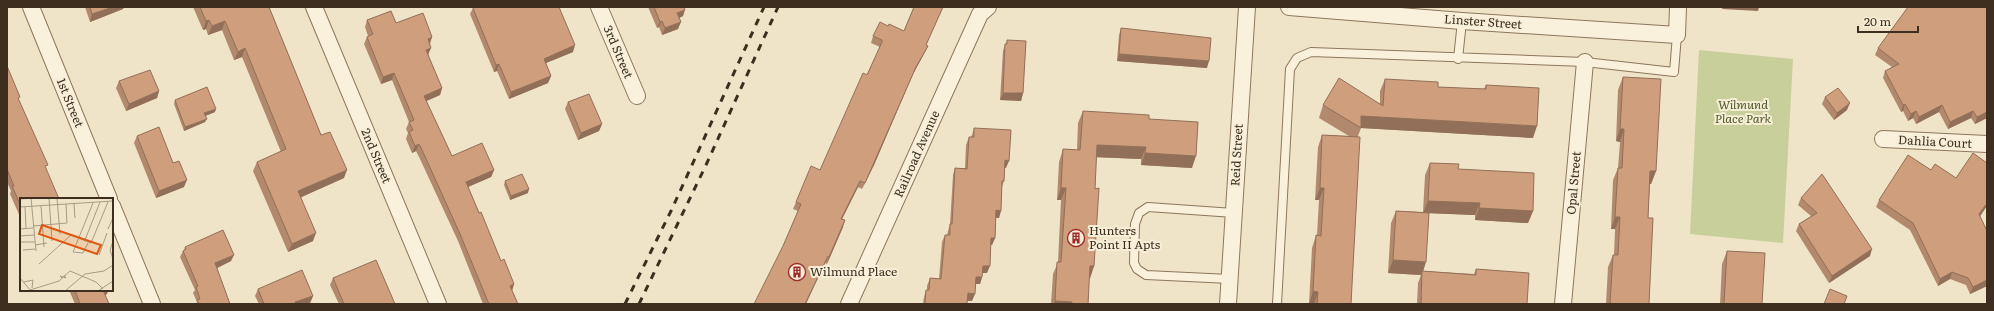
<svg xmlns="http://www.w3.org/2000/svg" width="1994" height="311" viewBox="0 0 1994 311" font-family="Literata,serif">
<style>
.green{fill:#c9cf9b}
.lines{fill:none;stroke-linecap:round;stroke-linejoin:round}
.service-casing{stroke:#8d765c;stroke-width:10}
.minor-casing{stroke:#8d765c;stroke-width:18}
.service{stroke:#faf1dc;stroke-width:8}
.minor{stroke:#faf1dc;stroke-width:16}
.rail{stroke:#3d2e20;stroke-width:3;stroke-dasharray:7 7;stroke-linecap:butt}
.wall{fill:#b2896c}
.shaded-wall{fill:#916f58}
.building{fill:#cf9f7d;stroke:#916f58}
.labels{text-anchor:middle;stroke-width:4;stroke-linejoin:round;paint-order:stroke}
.street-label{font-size:12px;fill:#3d2e20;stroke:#f7eed8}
.park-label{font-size:12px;font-style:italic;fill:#4d5a26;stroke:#f7eed8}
.poi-label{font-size:12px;fill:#3d2e20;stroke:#f7eed8;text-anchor:start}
.inset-road{fill:none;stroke:#a89b85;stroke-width:1}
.view{fill:#df570d;fill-opacity:0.15;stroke:#df570d;stroke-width:2}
.inset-edge{fill:none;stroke:#3d2e20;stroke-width:2}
</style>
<rect width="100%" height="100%" fill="#f0e4c8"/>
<!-- green -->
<path class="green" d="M 1699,50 L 1793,59 L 1783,243 L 1690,234 Z"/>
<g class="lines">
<!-- service casing -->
<g class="service-casing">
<path id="service" d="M 1458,59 L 1462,21
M 1230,279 L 1146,275 L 1137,269 L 1134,263 L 1135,224 L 1139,213 L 1148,207 L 1234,213
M 1277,304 L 1290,69 L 1297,58 L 1311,52 L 1585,62 L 1674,72 L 1677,35"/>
</g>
<!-- minor casing -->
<g class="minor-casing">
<path id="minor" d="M 31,7 L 109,199
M 314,7 L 438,304
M 599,7 L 637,96
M 1289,7 L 1462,21 L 1677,35 L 1678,7
M 1883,139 L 1987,144
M 112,206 L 152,304
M 849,304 L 980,14 L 988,7
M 1228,304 L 1247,7
M 1563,304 L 1585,62"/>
</g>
<!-- service -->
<use href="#service" class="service"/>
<!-- minor -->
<use href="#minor" class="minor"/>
<!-- rail -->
<path class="rail" d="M 625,304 L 671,211 L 764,7
M 639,304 L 706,165 L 778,7"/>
</g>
<!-- wall -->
<path class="wall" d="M 85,7 L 124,7 L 123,9 L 90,22 Z
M 193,7 L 269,7 L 321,135 L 344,178 L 301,197 L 313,241 L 288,252 L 253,171 L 257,162 L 281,152 L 242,57 L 234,60 L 222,30 L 208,35 L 206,29 L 203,30 Z
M 648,7 L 684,7 L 683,16 L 679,18 L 678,29 L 662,35 L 659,27 L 657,28 Z
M 914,7 L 943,7 L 926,45 L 928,46 L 925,52 L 913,74 L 874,165 L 862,189 L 858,187 L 842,219 L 843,227 L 827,264 L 783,246 L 798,211 L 793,209 L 796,202 L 820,170 L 867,75 L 880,47 L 871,43 L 873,36 L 888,26 L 904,31 Z
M 473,8 L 573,52 L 546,63 L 551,76 L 548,83 L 509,99 L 497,71 L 494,72 L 470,14 Z
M 1987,8 L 1987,118 L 1975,124 L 1971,118 L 1948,129 L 1939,112 L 1916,124 L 1913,118 L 1908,121 L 1903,111 L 1901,112 L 1883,78 L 1885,71 L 1892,67 L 1875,55 L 1878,48 Z
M 367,20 L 396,23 L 432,37 L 430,44 L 428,55 L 442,88 L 440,95 L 426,101 L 452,156 L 494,170 L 491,177 L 468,187 L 501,261 L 514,284 L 512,290 L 518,304 L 483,304 L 458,241 L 420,159 L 416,151 L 412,153 L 406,139 L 408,133 L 406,129 L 409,122 L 392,80 L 381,84 L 364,44 L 367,37 L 368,36 L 365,27 Z
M 1121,28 L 1207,68 L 1117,61 L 1119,35 Z
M 1007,40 L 1023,93 L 1021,101 L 1000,100 L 1003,51 L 1005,44 L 1006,44 Z
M 7,66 L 19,100 L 21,219 L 10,194 L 11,191 L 7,182 Z
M 1623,77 L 1656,171 L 1651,184 L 1650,183 L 1648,218 L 1649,304 L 1606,304 L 1608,267 L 1613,255 L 1614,255 L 1615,229 L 1611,229 L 1613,180 L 1618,168 L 1620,142 L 1616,141 L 1618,90 Z
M 1385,79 L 1438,87 L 1484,89 L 1486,85 L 1533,138 L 1361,128 L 1358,136 L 1351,304 L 1309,304 L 1312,248 L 1316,235 L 1317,235 L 1319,200 L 1315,200 L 1318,147 L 1322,135 L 1349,136 L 1319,118 L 1323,105 L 1380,103 L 1380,91 Z
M 119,81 L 159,91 L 157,98 L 126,111 L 116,88 Z
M 1825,97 L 1847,110 L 1834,120 L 1822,104 Z
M 175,100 L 215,112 L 205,116 L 205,122 L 184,131 L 174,104 Z
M 568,102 L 602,124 L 599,131 L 578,140 L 565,109 Z
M 1083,111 L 1149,119 L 1192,168 L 1141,165 L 1141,159 L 1096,157 L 1095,189 L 1094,266 L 1090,278 L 1089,278 L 1088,304 L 1051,304 L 1053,274 L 1058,262 L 1061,200 L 1057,200 L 1059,162 L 1063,149 L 1077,150 L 1078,123 Z
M 974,128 L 1006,168 L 1005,168 L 1004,181 L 1002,187 L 999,218 L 996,218 L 995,238 L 992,245 L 990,245 L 987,273 L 982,273 L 982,277 L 980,284 L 975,284 L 972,301 L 967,301 L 967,304 L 923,304 L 924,297 L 926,290 L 927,290 L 927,286 L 930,278 L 939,279 L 942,242 L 945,235 L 947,235 L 948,231 L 950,224 L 953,175 L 955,168 L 965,168 L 966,145 L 969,137 L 971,137 L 972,135 Z
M 137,136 L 173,163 L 184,187 L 156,198 L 134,143 Z
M 1430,163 L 1533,211 L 1528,223 L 1475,220 L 1475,215 L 1429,213 L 1423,271 L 1474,274 L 1476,269 L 1527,304 L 1417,304 L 1418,283 L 1421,275 L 1388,273 L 1391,223 L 1396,211 L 1423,212 L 1425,175 Z
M 1931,170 L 1980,216 L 1987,231 L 1987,286 L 1970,294 L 1966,285 L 1950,279 L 1938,286 L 1910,230 L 1876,207 L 1879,200 Z
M 505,181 L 528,193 L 510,200 L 504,185 Z
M 1801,198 L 1870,256 L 1829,283 L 1796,231 L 1799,224 L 1811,216 L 1798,205 Z
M 185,247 L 231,261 L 217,268 L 230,304 L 196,304 L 197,302 L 193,293 L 195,290 L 180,257 L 183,251 L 184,250 Z
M 1727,251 L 1762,304 L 1720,304 L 1722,264 Z
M 333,278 L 395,304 L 339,304 L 330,285 Z
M 258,289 L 313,296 L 310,303 L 306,304 L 259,304 L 255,296 Z
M 69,290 L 108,290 L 107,294 L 105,295 L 109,304 L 75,304 Z"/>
<!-- shaded-wall -->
<path class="shaded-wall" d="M 113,7 L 124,7 L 123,9 L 90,22 L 92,14 Z
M 1723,7 L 1759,7 L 1758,11 L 1722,9 Z
M 685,10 L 683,16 L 674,20 L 677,13 Z
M 209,20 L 206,29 L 203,30 L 206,21 Z
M 225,21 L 222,30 L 208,35 L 212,26 Z
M 662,21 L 659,27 L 657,28 L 660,22 Z
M 681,22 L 678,29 L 662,35 L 665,28 Z
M 432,37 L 429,44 L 428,39 Z
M 575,45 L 573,52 L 541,65 L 544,59 Z
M 928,46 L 925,52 L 913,74 L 874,165 L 862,189 L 916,67 Z
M 245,48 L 242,57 L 234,60 L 238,52 Z
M 431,48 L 428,55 L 426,50 Z
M 1119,54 L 1209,61 L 1207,68 L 1117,61 Z
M 499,64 L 497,71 L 494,72 L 496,65 Z
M 394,73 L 392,80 L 381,84 L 383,77 Z
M 551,76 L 548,83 L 509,99 L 511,92 Z
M 442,88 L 440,95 L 422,103 L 424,96 Z
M 159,91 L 157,98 L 126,111 L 129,104 Z
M 1003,93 L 1023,93 L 1021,101 L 1000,100 Z
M 1850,103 L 1847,110 L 1834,120 L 1837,113 Z
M 1905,104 L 1903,111 L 1901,112 L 1903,105 Z
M 1942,105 L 1939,112 L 1916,124 L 1919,117 Z
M 216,109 L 215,112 L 203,117 L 204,113 Z
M 1916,111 L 1913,118 L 1908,121 L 1911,114 Z
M 1973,111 L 1971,118 L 1948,129 L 1950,122 Z
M 1987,112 L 1987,118 L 1975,124 L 1977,117 Z
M 1361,116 L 1537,126 L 1533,138 L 1361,128 Z
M 207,119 L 205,122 L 184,131 L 185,127 Z
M 602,124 L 599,131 L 578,140 L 581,133 Z
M 1620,129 L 1624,129 L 1620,142 L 1616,141 Z
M 419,144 L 416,151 L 412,153 L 415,146 Z
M 1097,145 L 1146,147 L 1141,159 L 1092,157 Z
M 1145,153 L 1196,156 L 1192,168 L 1141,165 Z
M 1005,160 L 1009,161 L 1006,168 L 1003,168 Z
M 347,170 L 344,178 L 295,200 L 298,191 Z
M 494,170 L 491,177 L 463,189 L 466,182 Z
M 1650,171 L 1656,171 L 1651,184 L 1646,183 Z
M 187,180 L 184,187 L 156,198 L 159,191 Z
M 860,181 L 858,187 L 839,225 L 841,219 Z
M 1061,188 L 1066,188 L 1061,200 L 1057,200 Z
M 1320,188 L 1324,188 L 1319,200 L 1315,200 Z
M 529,189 L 528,193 L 510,200 L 511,196 Z
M 1428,201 L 1480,203 L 1475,215 L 1423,213 Z
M 1987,203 L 1987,206 L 1977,221 L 1979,214 Z
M 1479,208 L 1533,211 L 1528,223 L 1475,220 Z
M 996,210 L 1001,211 L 999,218 L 993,217 Z
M 1615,217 L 1620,217 L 1615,229 L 1611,229 Z
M 845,220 L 843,227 L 827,264 L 829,257 Z
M 316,233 L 313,241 L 288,252 L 292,244 Z
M 991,238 L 995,238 L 992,245 L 988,245 Z
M 1872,249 L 1870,256 L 1829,283 L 1832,276 Z
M 234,255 L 231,261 L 213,270 L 215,263 Z
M 828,256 L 825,263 L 806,304 L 805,304 Z
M 1393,260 L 1426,262 L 1422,275 L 1422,271 L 1421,275 L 1388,273 Z
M 983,266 L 990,266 L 987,273 L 980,273 Z
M 1090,266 L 1094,266 L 1090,278 L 1086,278 Z
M 1952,272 L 1950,279 L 1938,286 L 1940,279 Z
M 976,277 L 982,277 L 980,284 L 973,284 Z
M 1987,280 L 1987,286 L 1970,294 L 1973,287 Z
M 514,284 L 512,291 L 510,286 Z
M 103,290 L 108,290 L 107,294 L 100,297 Z
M 1313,291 L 1318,292 L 1314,304 L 1309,304 Z
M 968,293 L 975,294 L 972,301 L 965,300 Z
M 313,296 L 310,303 L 306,304 L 295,304 L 295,302 Z
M 1055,301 L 1072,302 L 1072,304 L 1054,304 Z"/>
<!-- building -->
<path class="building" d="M 90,7 L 113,7 L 92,14 Z
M 200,7 L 269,7 L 321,135 L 330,132 L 347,170 L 298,191 L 316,233 L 292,244 L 257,162 L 286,149 L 245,48 L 238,52 L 225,21 L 212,26 L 209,20 L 206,21 Z
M 474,7 L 559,7 L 575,45 L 544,59 L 551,76 L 511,92 L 499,64 L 496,65 L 473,8 Z
M 654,7 L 684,7 L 685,10 L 677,13 L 681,22 L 665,28 L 662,21 L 660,22 Z
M 914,7 L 943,7 L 926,45 L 928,46 L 916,67 L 876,158 L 865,183 L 860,181 L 841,219 L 845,220 L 829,257 L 828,256 L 805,304 L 754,304 L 783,246 L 801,204 L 796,202 L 811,166 L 820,170 L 863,73 L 867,75 L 882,42 L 882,40 L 873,36 L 880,22 L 888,26 L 889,24 L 904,31 Z
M 1908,7 L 1985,7 L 1987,8 L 1987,112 L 1977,117 L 1973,111 L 1950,122 L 1942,105 L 1919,117 L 1916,111 L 1911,114 L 1905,104 L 1903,105 L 1885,71 L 1899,64 L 1878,48 Z
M 391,11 L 396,23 L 423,13 L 432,37 L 428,39 L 431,48 L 426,50 L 442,88 L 424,96 L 452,156 L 482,143 L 494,170 L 466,182 L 479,213 L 481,212 L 501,261 L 504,259 L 514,284 L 510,286 L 518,304 L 489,304 L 460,234 L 423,152 L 419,144 L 415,146 L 409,132 L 413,130 L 409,122 L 414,120 L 394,73 L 383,77 L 367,37 L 373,34 L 367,20 Z
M 1121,28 L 1211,38 L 1209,61 L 1119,54 Z
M 1007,40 L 1026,41 L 1023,93 L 1003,93 L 1005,44 L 1007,44 Z
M 7,66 L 20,97 L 18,98 L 48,165 L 45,166 L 59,199 L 21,199 L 21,206 L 12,186 L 14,186 L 7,169 Z
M 150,70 L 159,91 L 129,104 L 119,81 Z
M 1623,77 L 1661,79 L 1656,171 L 1650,171 L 1648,218 L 1653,218 L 1649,304 L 1610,304 L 1613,255 L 1618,255 L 1620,217 L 1615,217 L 1618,168 L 1622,168 L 1624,129 L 1620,129 Z
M 1339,78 L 1383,106 L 1385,79 L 1438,82 L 1438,87 L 1486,89 L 1486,85 L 1539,88 L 1537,126 L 1361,116 L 1361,128 L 1323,105 Z
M 207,87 L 216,109 L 204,113 L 207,119 L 185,127 L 175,100 Z
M 1838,88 L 1850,103 L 1837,113 L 1825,97 Z
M 589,94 L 602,124 L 581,133 L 568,102 Z
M 1083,111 L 1149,115 L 1149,119 L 1198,122 L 1196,156 L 1145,153 L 1146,147 L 1097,145 L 1095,189 L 1099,188 L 1094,266 L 1090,266 L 1088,304 L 1072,304 L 1072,302 L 1055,301 L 1057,262 L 1061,262 L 1066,188 L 1061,188 L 1063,149 L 1080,150 Z
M 159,127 L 173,163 L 179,161 L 187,180 L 159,191 L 137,136 Z
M 974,128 L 1011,130 L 1009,161 L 1005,160 L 1004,181 L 1002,181 L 1001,211 L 996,210 L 995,238 L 991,238 L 990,266 L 983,266 L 982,277 L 976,277 L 975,294 L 968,293 L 967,304 L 925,304 L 926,290 L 929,290 L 930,278 L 941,279 L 945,235 L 950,235 L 950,224 L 952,224 L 955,168 L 967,169 L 969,137 L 974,137 Z
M 1322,135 L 1360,137 L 1351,304 L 1317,304 L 1318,292 L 1313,291 L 1316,235 L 1321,236 L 1324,188 L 1320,188 Z
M 1973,153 L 1987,163 L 1987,203 L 1979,214 L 1987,231 L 1987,280 L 1973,287 L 1968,278 L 1952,272 L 1940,279 L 1913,223 L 1879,200 L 1908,155 L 1931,170 L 1935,164 L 1956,178 Z
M 1430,163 L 1459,164 L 1458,169 L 1534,173 L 1533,211 L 1479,208 L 1480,203 L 1428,201 Z
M 522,174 L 529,189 L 511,196 L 505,181 Z
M 1822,174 L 1872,249 L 1832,276 L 1799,224 L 1817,213 L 1801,198 Z
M 1396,211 L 1429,213 L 1426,262 L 1393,260 Z
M 223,230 L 234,255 L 215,263 L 230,304 L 199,304 L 197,300 L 200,299 L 196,287 L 198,286 L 183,251 L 186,249 L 185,247 Z
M 1727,251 L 1765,253 L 1762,304 L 1724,304 Z
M 376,260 L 395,304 L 344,304 L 333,278 Z
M 1476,269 L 1529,273 L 1527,304 L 1421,304 L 1422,271 L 1476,275 Z
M 302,270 L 313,296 L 295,302 L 296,304 L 264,304 L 258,289 Z
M 1830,289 L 1847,296 L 1844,304 L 1824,304 Z
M 75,290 L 103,290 L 109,304 L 80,304 Z"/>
<!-- icons -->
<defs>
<g id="building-ring" transform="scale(0.9)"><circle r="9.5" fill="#f7eed8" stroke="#9e2a2b" stroke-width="1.5"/><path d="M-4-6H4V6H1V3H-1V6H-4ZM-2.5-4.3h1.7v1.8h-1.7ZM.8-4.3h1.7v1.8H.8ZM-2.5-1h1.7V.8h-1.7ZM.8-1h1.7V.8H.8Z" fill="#9e2a2b"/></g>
</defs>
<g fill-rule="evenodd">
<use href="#building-ring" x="1076" y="238"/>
<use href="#building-ring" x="797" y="272"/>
</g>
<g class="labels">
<!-- street labels -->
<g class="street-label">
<text transform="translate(1483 22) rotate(4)" y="4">Linster Street</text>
<text transform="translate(618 52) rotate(67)" y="4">3rd Street</text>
<text transform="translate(70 103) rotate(68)" y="4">1st Street</text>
<text transform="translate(1935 142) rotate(3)" y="4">Dahlia Court</text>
<text transform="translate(917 154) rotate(-66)" y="4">Railroad Avenue</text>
<text transform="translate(1237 155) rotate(-87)" y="4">Reid Street</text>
<text transform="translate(376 156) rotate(67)" y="4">2nd Street</text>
<text transform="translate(1574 183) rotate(-85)" y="4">Opal Street</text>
</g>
<!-- park labels -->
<g class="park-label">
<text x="1743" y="109">Wilmund<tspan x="1743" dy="14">Place Park</tspan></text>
</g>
<!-- poi labels -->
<g class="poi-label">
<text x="1089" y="235">Hunters<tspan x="1089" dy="14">Point II Apts</tspan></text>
<text x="810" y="276">Wilmund Place</text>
</g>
</g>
<!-- overview -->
<g transform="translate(20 198)">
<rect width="93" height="93" fill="#f0e4c8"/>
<path class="inset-road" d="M 11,0 L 16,53M 29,0 L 32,43M 37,0 L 40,36M 0,1 L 16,0M 54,6 L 55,20M 21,8 L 24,49M 0,9 L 93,3M 5,9 L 6,30M 13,28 L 47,25 L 46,6M 0,31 L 13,30M 88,31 L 93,20M 0,38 L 14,37M 65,42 L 80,4M 93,43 L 90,52 L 93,61M 0,44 L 15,44M 68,45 L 63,55 L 53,54 L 73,5M 15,47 L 27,45M 3,52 L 15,51M 79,57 L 87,35M 19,66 L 51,37 L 71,45 L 88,4M 0,80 L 11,93M 42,80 L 40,78 L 46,80 L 44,77M 4,84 L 13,82 L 12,90M 10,92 L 39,83 L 50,73 L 76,84 L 83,91M 45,93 L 65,76 L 84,73 L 93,67M 78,93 L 93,83"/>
<path class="view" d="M 22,27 L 81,47 L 77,56 L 19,36 Z"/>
<rect width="93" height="93" class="inset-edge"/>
</g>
<!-- border -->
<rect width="1994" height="311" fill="none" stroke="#3d2e20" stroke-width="16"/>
<!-- scale -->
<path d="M1858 26v6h60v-6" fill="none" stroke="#3d2e20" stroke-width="2"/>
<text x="1864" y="26" font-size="12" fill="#3d2e20" stroke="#f7eed8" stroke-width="3" paint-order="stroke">20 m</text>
</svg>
